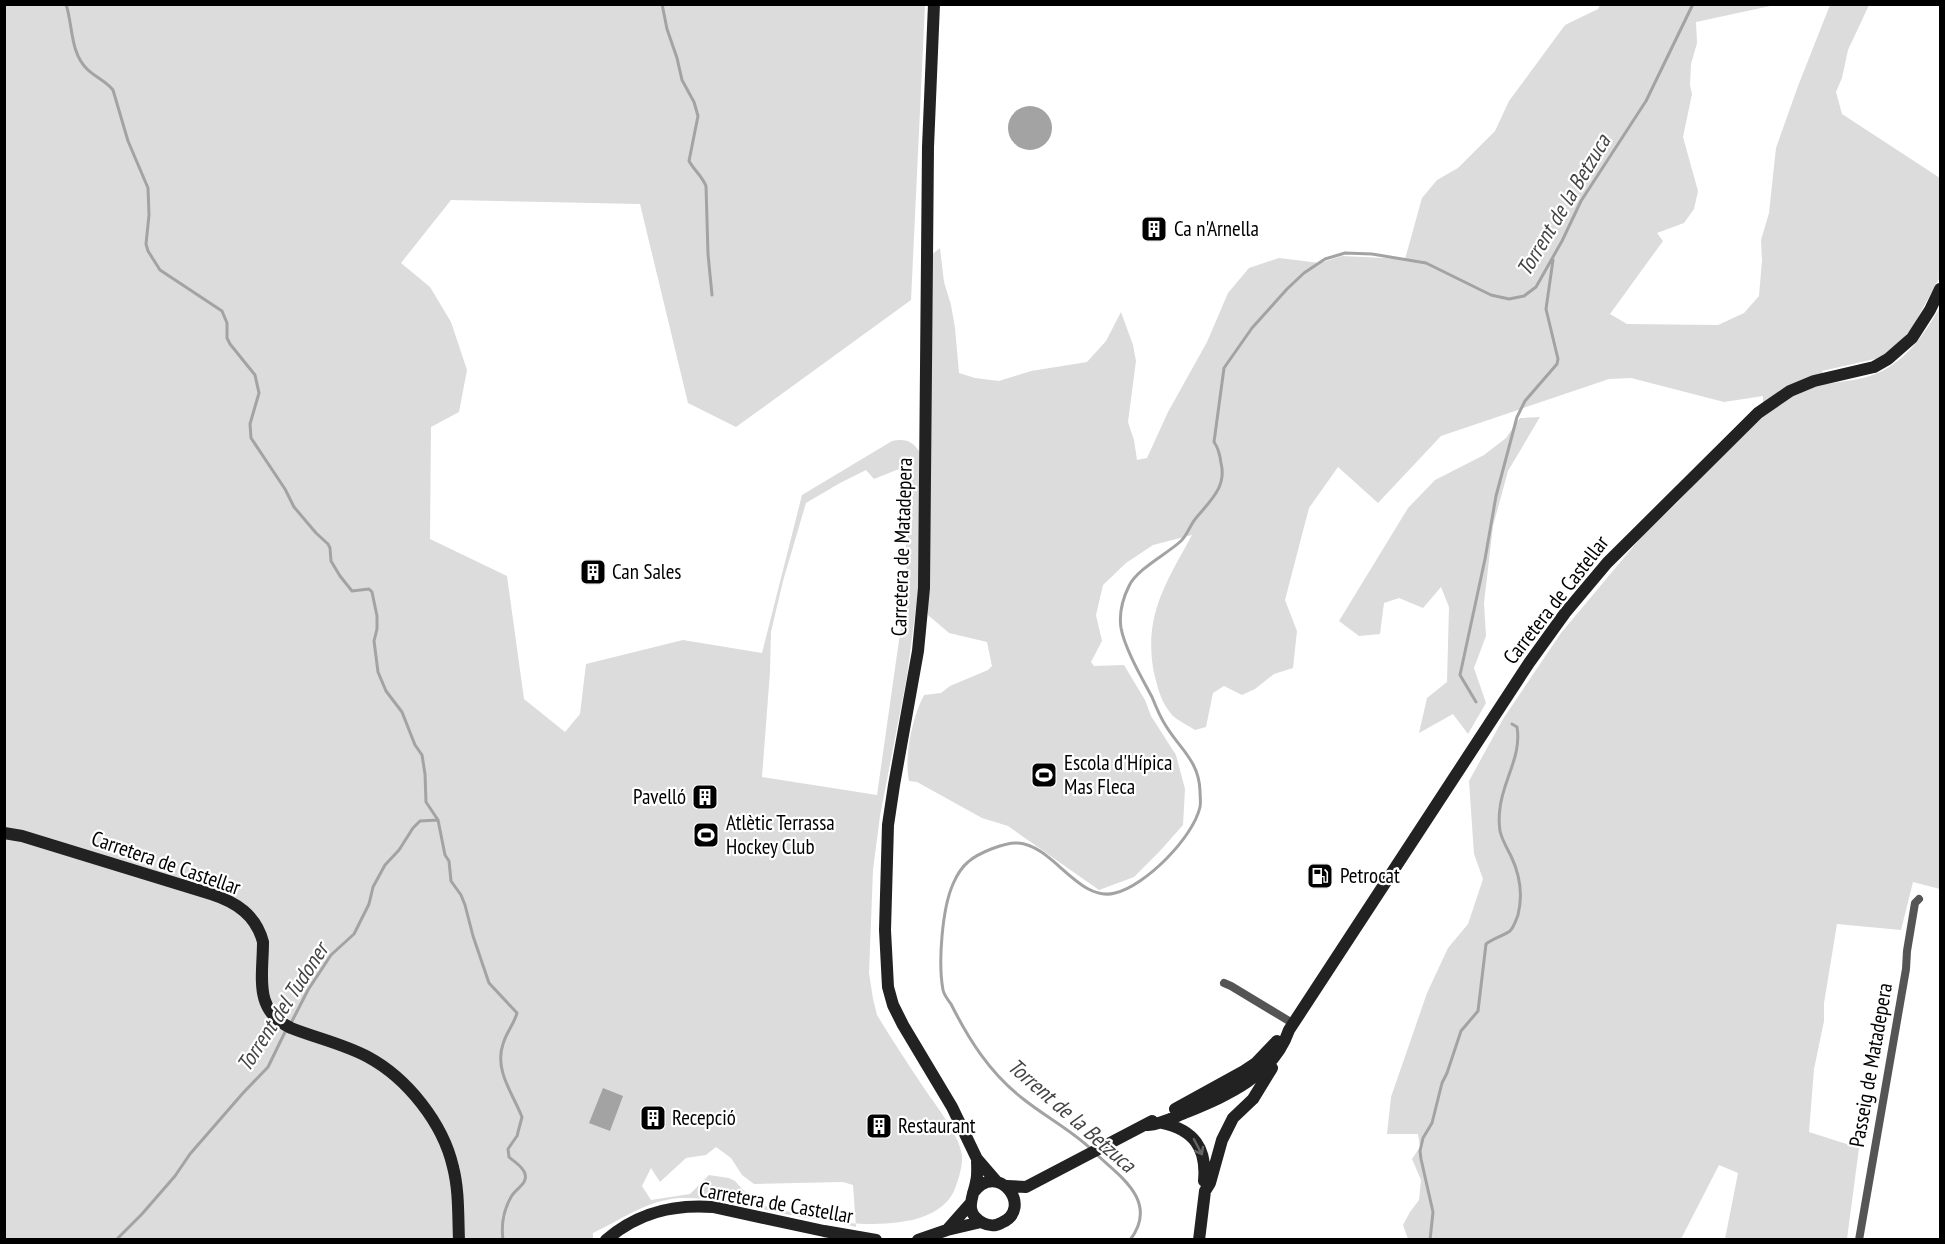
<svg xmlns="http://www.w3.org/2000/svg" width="1945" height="1244" viewBox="0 0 1945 1244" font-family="'PT Sans Narrow',sans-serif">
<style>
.green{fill:#dcdcdc;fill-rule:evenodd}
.water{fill:#a3a3a3}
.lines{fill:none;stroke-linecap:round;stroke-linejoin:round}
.stream{stroke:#a3a3a3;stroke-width:3}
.street{stroke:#555;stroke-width:8}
.secondary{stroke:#222;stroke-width:12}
.oneway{stroke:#646464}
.labels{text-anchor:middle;stroke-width:4.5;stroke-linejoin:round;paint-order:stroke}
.poi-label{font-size:21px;fill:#000;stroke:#fff;text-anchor:start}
.street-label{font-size:21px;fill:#000;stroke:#fff}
.water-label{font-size:22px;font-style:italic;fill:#444;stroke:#fff}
</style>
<rect width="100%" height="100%" fill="#fff"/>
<!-- green -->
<path class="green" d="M 5,5 L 925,5 L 911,300 L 736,427 L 688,403 L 640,204 L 451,200 L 401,263 L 430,287 L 451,322 L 467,370 L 459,412 L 431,427 L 430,539 L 507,576 L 524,699 L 565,732 L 580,714 L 586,664 L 683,640 L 762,653 L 802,495 L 892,441 C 906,438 912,441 920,452 L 918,591 L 907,676 L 880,816 L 873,870 L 869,973 L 873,999 L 877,1015 C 892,1040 908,1064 924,1088 C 936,1106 959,1134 962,1155 C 963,1166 958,1181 954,1191 C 929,1244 809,1220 758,1208 C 735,1203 704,1197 681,1198 C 647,1200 623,1219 593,1233 L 593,1239 L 5,1240 ZM 904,467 L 907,584 L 877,795 L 762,777 L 770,672 L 771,632 L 783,581 L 806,503 L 840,483 L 866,470 L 874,479 ZM 716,1147 L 731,1158 L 742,1175 L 754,1184 L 843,1182 L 853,1185 L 856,1227 L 756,1204 L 735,1181 L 729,1178 L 709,1175 L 690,1194 L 651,1200 L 642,1186 L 651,1168 L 660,1182 L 686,1158 L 706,1155 Z
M 1600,5 L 1775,5 L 1696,22 L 1697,43 L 1691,64 L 1690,85 L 1692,94 L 1683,137 L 1698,191 L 1694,209 L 1684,223 L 1657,233 L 1663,241 L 1610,314 L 1627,324 L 1718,325 L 1744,313 L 1759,296 L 1762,260 L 1761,240 L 1769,213 L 1776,148 L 1798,86 L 1830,5 L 1869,5 L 1848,50 L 1842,78 L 1836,92 L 1842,114 L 1940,178 L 1940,277 L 1912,328 L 1897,346 L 1879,358 L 1822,371 L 1827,384 C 1843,381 1863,380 1878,373 C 1907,360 1925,333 1940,307 L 1940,889 L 1913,882 L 1901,930 L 1837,924 L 1824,1003 L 1824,1021 L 1814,1069 L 1809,1132 L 1859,1148 L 1847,1239 L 1725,1239 L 1738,1173 L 1719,1165 L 1681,1239 L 1408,1239 L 1403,1225 L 1410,1212 L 1419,1200 L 1421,1180 L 1412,1159 L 1420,1147 L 1418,1134 L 1387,1134 L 1391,1097 L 1427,993 L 1448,948 L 1468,924 L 1483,879 L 1474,854 L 1469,781 L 1503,719 L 1561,633 L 1643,535 L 1677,503 L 1763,410 L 1763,396 L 1724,402 L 1631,378 L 1609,379 L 1441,436 L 1378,503 L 1338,467 L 1309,508 L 1285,600 L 1297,631 L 1293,668 L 1274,674 L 1255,689 L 1242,695 L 1224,686 L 1213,693 L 1206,727 L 1195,730 C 1188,725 1178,721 1172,715 C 1161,702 1158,689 1154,673 C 1143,616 1166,583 1192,535 L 1153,545 L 1126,563 L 1103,585 L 1096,615 L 1102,641 L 1091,662 L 1094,666 L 1124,665 L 1145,700 L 1151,716 L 1176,755 L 1185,789 L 1183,825 L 1160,851 L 1134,877 L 1099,890 L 1008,826 L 982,818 L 917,782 L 909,781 C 904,756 912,718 924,695 L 941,693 L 950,686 L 988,670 L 992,666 L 987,642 L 949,633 L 928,615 L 930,256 L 940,248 L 944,282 L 951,305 L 955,328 L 959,373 L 975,378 L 999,381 L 1031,371 L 1087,362 L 1106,341 L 1121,312 L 1133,345 L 1136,361 L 1128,422 L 1134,440 L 1137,460 L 1147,458 L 1168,412 L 1207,342 L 1228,293 L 1249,268 L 1279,258 L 1320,263 L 1342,256 L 1405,259 L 1422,198 L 1437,180 L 1458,168 L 1495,131 L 1509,101 L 1565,25 L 1598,9 Z
M 1540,417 L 1508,471 L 1493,526 L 1484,603 L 1486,636 L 1474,668 L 1486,703 L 1468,734 L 1453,714 L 1419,733 L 1427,698 L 1447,682 L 1449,607 L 1441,587 L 1423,608 L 1399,598 L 1384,603 L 1380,634 L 1359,636 L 1339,621 L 1408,508 L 1435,480 L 1484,455 L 1506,438 L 1520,418 Z"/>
<!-- water -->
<path class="water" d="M1008 128a22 22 0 1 1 44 0a22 22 0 1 1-44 0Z
M 603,1088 L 623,1096 L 610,1131 L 589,1123 Z"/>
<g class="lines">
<!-- stream -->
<path class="stream" d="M 66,4 C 73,26 70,52 87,69 C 95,77 106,81 113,90 L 128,141 L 148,188 L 149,215 L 146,244 L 148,251 L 160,270 L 222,311 L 227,323 L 227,338 L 230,344 L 255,375 L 259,393 L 250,424 L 251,438 L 285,489 L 294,507 L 316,533 L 328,544 L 330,548 L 331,561 L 340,576 L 352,591 L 369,589 L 372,592 L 377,616 L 377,629 L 374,641 L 378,672 L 386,691 L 402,712 L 415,745 L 422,755 L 425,774 L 426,802 L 438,820 L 445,855 L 449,861 L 451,881 L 461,895 L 465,905 L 473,936 L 489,983 L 517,1013 C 514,1024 506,1033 503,1044 C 494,1070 513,1094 522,1117 L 517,1136 L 508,1149 L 509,1157 C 514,1162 523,1166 525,1174 C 528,1184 515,1189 511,1197 C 503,1211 501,1225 503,1240
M 662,4 L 667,29 L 677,58 L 682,80 L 694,102 L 698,116 L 689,161 C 694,170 702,176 706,186 L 708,254 L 712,295
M 1476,702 L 1460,675 L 1485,559 L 1496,496 L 1517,417 L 1525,401 L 1557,364 L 1558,359 L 1546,309 L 1553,260
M 290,1025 L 308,990 L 331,955 L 354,934 L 369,904 L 373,887 L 385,865 L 399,850 L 413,828 L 420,821 L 438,820
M 1091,1149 C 1070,1129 1044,1116 1022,1098 C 990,1073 969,1040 951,1004 C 948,1000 944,995 943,990 C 938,963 942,909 953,884 C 956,877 962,867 968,862 C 978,853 1005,842 1018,843 C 1053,845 1079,903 1115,893 C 1145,886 1193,838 1200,807 C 1201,803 1200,796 1200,791 C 1199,761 1180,749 1166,726 C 1160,717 1156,707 1152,697 C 1142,678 1125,649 1121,628 C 1119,614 1123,598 1129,586 C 1137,569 1167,554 1181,541 C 1188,534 1190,525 1196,518 C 1210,501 1227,487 1221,463 C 1220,455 1219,449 1214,442 L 1224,368 L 1252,328 L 1287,289 L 1304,273 L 1325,259 L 1345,253 L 1372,254 L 1426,263 L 1491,295 L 1509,299 L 1524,296 L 1536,287 L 1562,241 L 1581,201 L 1646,101 L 1693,4
M 1096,1154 C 1121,1177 1159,1202 1130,1240
M 116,1240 L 142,1214 L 175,1176 L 190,1154 L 243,1093 L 268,1067 L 286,1030
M 1430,1240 L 1433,1212 L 1421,1159 L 1420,1151 L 1423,1138 L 1432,1123 L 1442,1083 L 1447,1073 L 1461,1031 L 1478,1011 L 1486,944 C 1492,939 1505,935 1510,931 C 1514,927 1516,920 1518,915 C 1523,895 1520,875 1511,856 C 1507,848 1502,840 1500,831 C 1499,824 1499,815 1500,808 C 1503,780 1522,756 1517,727 L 1512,724"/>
<!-- street -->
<path class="street" d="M 1224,983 L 1231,986 L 1294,1024
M 1859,1240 L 1906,969 L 1907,951 L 1915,903 L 1919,899"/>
<!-- secondary -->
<path class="secondary" d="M 934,4 L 928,147 L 924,588 L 918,651 L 894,785 L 888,825 L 885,930 L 888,987 L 893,1005 L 903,1025 L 952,1107 L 977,1159 L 996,1181
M 4,833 L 22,836 L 211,894 C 236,902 256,915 263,942 C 263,977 253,1010 291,1028 C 316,1038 344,1044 368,1057 C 407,1078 443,1123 453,1167 C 459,1190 458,1215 459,1240
M 1175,1109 L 1244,1071 L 1256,1063 L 1277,1041
M 1162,1123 C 1194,1130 1207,1148 1204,1181
M 1148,1125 C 1162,1124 1174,1117 1187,1112 C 1228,1095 1273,1076 1289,1030 L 1529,663 L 1565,613 L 1607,563 L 1758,413 L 1790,391 L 1814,381 L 1874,367 L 1888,359 L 1912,338 L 1930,310 L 1940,289
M 1007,1186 L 1026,1187 L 1152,1121
M 973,1193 C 998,1159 1035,1209 1001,1223 C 996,1226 989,1226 983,1223 C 963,1212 973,1198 976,1182 C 978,1175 977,1166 977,1159
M 947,1230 L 970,1204
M 606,1240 C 637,1213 672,1204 713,1207 L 824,1231 L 876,1240
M 918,1240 L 947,1230 L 981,1222
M 1199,1240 L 1205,1191 L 1210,1183 L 1222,1140 L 1233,1118 L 1253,1099 L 1272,1068"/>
</g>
<!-- one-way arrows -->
<defs><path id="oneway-shaft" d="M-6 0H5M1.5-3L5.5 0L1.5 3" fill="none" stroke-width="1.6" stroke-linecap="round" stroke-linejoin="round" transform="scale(1.5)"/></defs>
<use class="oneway" href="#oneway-shaft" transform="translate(1198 1147) rotate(62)"/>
<!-- icons -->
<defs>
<g id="building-square" transform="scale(1.35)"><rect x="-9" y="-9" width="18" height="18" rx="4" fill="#000" stroke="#fff"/><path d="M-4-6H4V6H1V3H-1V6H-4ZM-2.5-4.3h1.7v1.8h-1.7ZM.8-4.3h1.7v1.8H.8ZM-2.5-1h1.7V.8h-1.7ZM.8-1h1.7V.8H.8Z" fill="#fff"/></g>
<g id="stadium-square" transform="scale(1.35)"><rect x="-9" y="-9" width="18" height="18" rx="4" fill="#000" stroke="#fff"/><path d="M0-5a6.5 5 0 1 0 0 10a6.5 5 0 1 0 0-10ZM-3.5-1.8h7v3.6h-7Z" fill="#fff"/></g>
<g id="fuel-square" transform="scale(1.35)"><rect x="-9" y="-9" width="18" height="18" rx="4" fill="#000" stroke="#fff"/><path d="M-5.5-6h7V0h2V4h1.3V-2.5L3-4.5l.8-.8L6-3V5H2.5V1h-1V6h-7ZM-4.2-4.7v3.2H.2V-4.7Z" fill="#fff"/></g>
</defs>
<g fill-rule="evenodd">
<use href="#building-square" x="1154" y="229"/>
<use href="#building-square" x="593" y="572"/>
<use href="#stadium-square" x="1044" y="775"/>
<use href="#building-square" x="705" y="797"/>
<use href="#stadium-square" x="706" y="835"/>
<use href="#fuel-square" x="1320" y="876"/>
<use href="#building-square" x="653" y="1118"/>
<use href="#building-square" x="879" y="1126"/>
</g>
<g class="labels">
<!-- poi labels -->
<g class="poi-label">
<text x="1174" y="236">Ca n'Arnella</text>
<text x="612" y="579">Can Sales</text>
<text x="1064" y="770">Escola d'Hípica<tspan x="1064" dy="24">Mas Fleca</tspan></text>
<text x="686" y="804" text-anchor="end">Pavelló</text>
<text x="726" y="830">Atlètic Terrassa<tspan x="726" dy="24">Hockey Club</tspan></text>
<text x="1340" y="883">Petrocat</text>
<text x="672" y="1125">Recepció</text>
<text x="898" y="1133">Restaurant</text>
</g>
<!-- street labels -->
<g class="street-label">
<text transform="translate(902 547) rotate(-88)" y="7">Carretera de Matadepera</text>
<text transform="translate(1556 600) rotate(-52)" y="7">Carretera de Castellar</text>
<text transform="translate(166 863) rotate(19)" y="7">Carretera de Castellar</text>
<text transform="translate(1871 1065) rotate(-80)" y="7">Passeig de Matadepera</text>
<text transform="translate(776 1203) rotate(10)" y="7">Carretera de Castellar</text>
</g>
<!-- water labels -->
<g class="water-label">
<text transform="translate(1563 205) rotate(-59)" y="8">Torrent de la Betzuca</text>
<text transform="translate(282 1007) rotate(-57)" y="8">Torrent del Tudoner</text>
<text transform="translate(1072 1115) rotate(41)" y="8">Torrent de la Betzuca</text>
</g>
</g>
<!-- border -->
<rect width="1945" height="1244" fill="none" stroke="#000000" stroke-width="12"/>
</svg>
